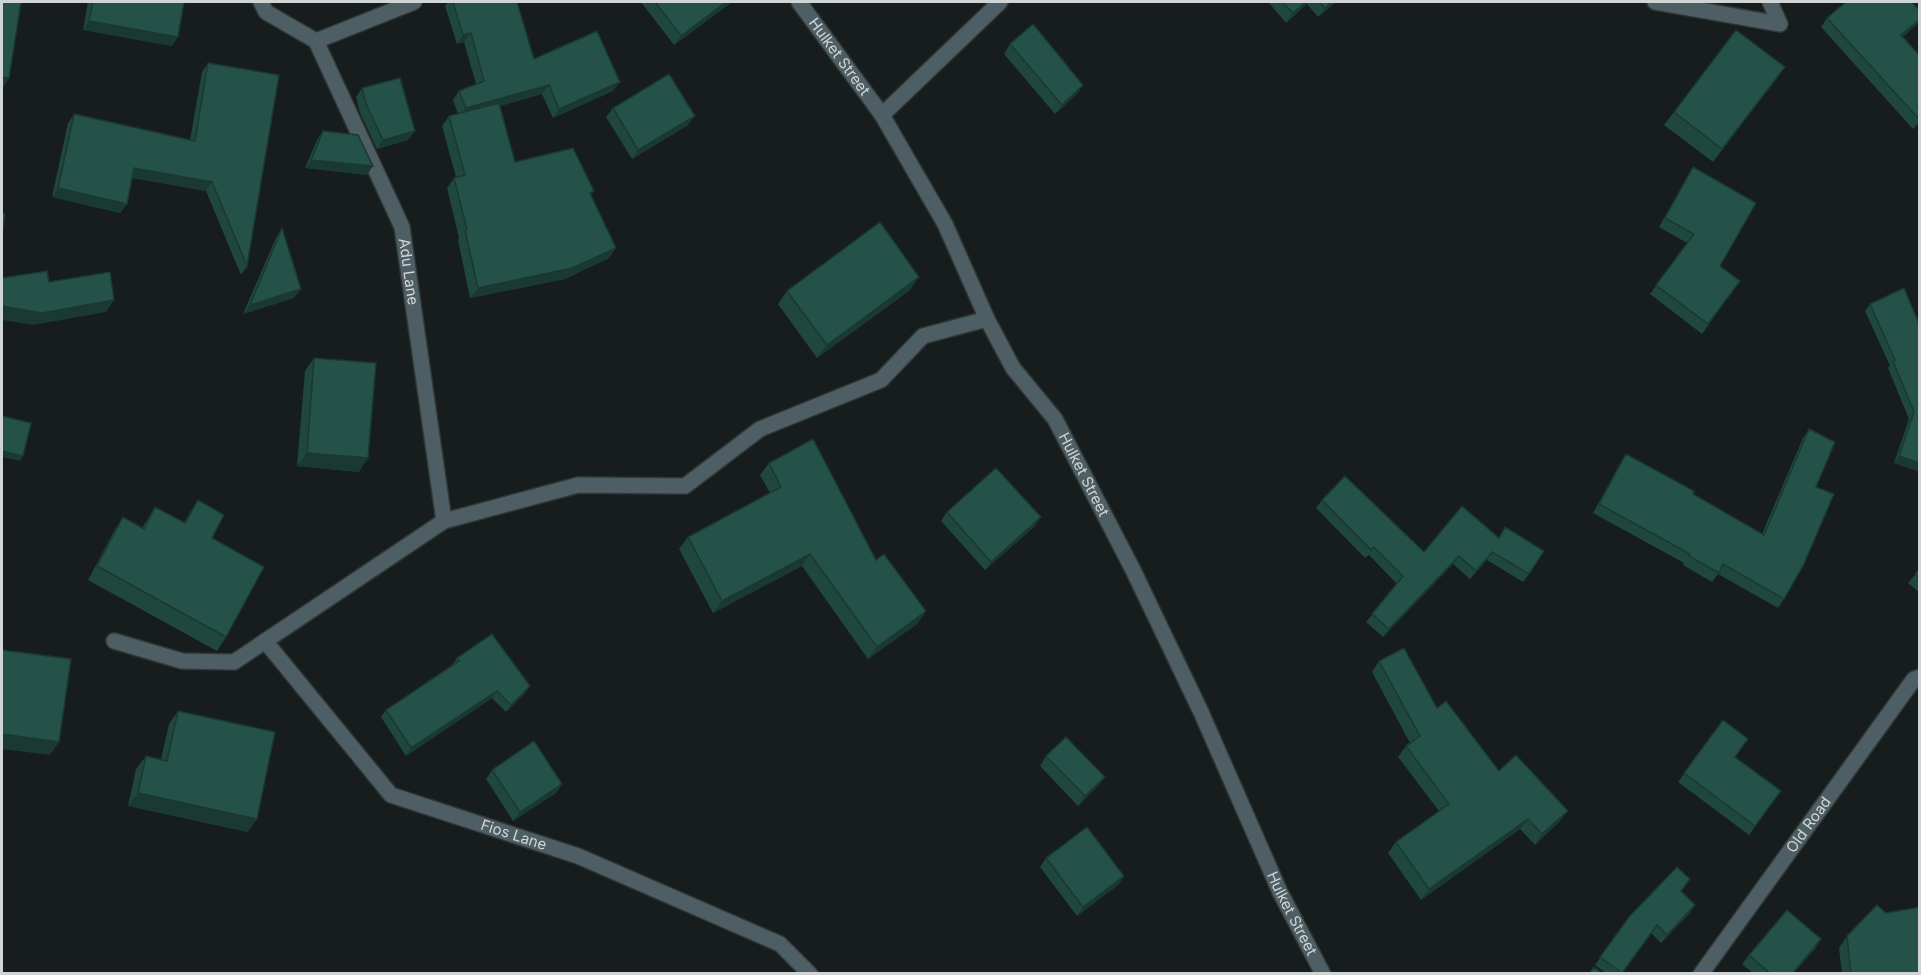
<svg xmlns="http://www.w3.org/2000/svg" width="1921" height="975" viewBox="0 0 1921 975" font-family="Inter,sans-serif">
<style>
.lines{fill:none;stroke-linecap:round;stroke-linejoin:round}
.minor-casing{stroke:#313636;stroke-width:18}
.minor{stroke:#4d5f65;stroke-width:15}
.wall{fill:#1f473e}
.shaded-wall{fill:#193932}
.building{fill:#245248;stroke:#193932;stroke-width:1.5}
.labels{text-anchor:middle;stroke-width:4.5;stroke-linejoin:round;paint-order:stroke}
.street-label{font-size:15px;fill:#d1d4d4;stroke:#0e1313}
</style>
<rect width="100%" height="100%" fill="#171c1c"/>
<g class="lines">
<!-- minor casing -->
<g class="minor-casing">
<g id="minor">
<path d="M 261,2 L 266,12 L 316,41 L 414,2"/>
<path id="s1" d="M 799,2 L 882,115 L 945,224 L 987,319 L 1013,368 L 1055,419 L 1133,570 L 1201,712 L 1280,892 L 1323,974"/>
<path d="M 1655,2 L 1780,24 L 1770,2"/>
<path id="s2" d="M 316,41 L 402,227 L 444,521"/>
<path d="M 882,115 L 1000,2"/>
<path d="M 114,641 L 182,661 L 234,662 L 444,521 L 578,485 L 685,486 L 760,429 L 881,380 L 923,336 L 987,319"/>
<path id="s3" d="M 265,641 L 391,795 L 578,856 L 780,944 L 810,974"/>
<path id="s4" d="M 1701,974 L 1914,679 L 1920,677"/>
</g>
</g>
<!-- minor -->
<use href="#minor" class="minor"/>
</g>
<!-- wall -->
<path class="wall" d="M 88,2 L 184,2 L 172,46 L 83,30 Z
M 448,2 L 517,2 L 534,59 L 613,91 L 553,118 L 542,94 L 500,106 L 515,162 L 594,191 L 591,195 L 609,258 L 565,279 L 470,298 L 458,240 L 459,238 L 447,188 L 454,178 L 456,177 L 442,126 L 449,116 L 458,114 L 453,100 L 459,91 L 476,84 L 464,42 L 457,44 L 445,6 Z
M 641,2 L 732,2 L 674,45 Z
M 1268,2 L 1336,2 L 1318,17 L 1307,4 L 1286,23 Z
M 1920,11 L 1920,21 L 1917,24 L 1903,37 L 1920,56 L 1920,122 L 1913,129 L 1821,27 L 1827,18 Z
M 1010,44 L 1083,85 L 1077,94 L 1055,114 L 1004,54 Z
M 208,63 L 247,266 L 241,275 L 206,191 L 132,178 L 127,204 L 120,213 L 52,197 L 68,123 L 74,114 L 190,140 L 202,72 Z
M 1785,67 L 1713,162 L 1664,125 L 1674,112 Z
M 362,88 L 408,140 L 377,149 L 360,113 L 356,97 Z
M 613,108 L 688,125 L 632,159 L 606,117 Z
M 323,131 L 367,175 L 305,168 L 317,140 Z
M 1693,167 L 1720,266 L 1740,281 L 1702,334 L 1650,294 L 1687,243 L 1659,227 L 1687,177 Z
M 282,228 L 294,298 L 243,314 L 276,238 Z
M 1904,288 L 1920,472 L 1894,463 L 1909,419 L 1888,368 L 1890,366 L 1865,311 L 1870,304 Z
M 910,290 L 817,358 L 778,304 L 787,291 Z
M 314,358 L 359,472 L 297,466 L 305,371 Z
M 1809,429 L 1816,487 L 1784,599 L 1778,608 L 1718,574 L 1712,582 L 1683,565 L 1684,563 L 1593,513 L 1620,463 L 1626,454 L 1762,534 L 1803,438 Z
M 769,463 L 876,560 L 926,611 L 917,624 L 868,659 L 802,566 L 713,613 L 679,549 L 688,537 L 770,493 L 760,475 Z
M 198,500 L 212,538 L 226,637 L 217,651 L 88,580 L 114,531 L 123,517 L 142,528 L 155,507 L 184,522 Z
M 1322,500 L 1424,552 L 1462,506 L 1529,574 L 1523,582 L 1487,560 L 1470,579 L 1453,564 L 1383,637 L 1366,622 L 1397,584 L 1369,555 L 1365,558 L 1316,508 Z
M 947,512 L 1035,526 L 985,570 L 941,521 Z
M 1920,569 L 1920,593 L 1908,583 Z
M 457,658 L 530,686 L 525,693 L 506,712 L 492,698 L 406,756 L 381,717 L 386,710 L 452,665 Z
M 1379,661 L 1437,708 L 1499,771 L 1560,821 L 1535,845 L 1520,829 L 1421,900 L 1388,853 L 1396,842 L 1439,811 L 1398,757 L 1406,746 L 1410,743 L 1372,672 Z
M 178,711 L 248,832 L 128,806 L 136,769 L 146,756 L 161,759 L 169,724 Z
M 1723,720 L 1735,757 L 1781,791 L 1749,835 L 1678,782 Z
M 1046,756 L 1105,777 L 1098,786 L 1078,806 L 1040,766 Z
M 492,770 L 562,784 L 556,793 L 513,821 L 486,779 Z
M 1046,858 L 1124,876 L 1118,885 L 1077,916 L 1040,867 Z
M 1681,891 L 1690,913 L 1661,943 L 1651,933 L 1622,974 L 1607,974 L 1595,965 L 1629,917 Z
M 1847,936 L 1920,974 L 1842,974 L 1839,948 Z
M 1821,939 L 1815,949 L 1793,974 L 1754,974 L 1742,964 L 1749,955 Z"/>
<!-- shaded-wall -->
<path class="shaded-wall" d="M 726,2 L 732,2 L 674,45 L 681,36 Z
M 1306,2 L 1309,2 L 1307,4 L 1286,23 L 1293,13 Z
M 1332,2 L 1336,2 L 1318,17 L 1325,8 Z
M 1920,19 L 1920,21 L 1917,24 L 1894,44 L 1901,35 Z
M 89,21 L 178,37 L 172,46 L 83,30 Z
M 471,33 L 464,42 L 457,44 L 463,35 Z
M 1785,67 L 1776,80 L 1713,162 L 1722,149 Z
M 2,77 L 9,78 L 2,89 Z
M 620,82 L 613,91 L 553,118 L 559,109 Z
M 549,85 L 542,94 L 459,117 L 466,108 Z
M 1083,85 L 1077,94 L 1055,114 L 1062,105 Z
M 695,116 L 688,125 L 632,159 L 638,150 Z
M 1920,119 L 1920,122 L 1913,129 Z
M 415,131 L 408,140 L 377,149 L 383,140 Z
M 311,160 L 373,166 L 367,175 L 305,168 Z
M 134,168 L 212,182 L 206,191 L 128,177 Z
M 58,188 L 127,204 L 120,213 L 52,197 Z
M 616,248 L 609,258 L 565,279 L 470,298 L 478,288 Z
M 919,277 L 910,290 L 817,358 L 827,345 Z
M 301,289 L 294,298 L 243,314 L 250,305 Z
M 114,300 L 106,312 L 33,325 L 2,320 L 2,306 Z
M 2,451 L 23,456 L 20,461 L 2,457 Z
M 307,453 L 368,458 L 359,472 L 297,466 Z
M 1899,456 L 1920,463 L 1920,472 L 1894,463 Z
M 1041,517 L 1035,526 L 985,570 L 991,562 Z
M 1492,552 L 1487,560 L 1470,579 L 1476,571 Z
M 810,554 L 802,566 L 713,613 L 722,601 Z
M 1459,556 L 1453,564 L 1383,637 L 1389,629 Z
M 926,611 L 917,624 L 868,659 L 877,647 Z
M 530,686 L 525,693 L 506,712 L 511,705 Z
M 497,691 L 492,698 L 406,756 L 411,748 Z
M 2,734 L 59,742 L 50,755 L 2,749 Z
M 1105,777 L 1098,786 L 1078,806 L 1085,796 Z
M 562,784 L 556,793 L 513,821 L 520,812 Z
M 138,793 L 257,819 L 248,832 L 128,806 Z
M 1568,811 L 1560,821 L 1535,845 L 1542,834 Z
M 1528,819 L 1520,829 L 1421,900 L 1429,889 Z
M 1124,876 L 1118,885 L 1077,916 L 1083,907 Z
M 1695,905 L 1690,913 L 1661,943 L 1667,935 Z
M 1821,939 L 1815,949 L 1793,974 L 1792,974 Z"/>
<!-- building -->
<path class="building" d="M 2,2 L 21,2 L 9,78 L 2,77 Z
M 93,2 L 184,2 L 178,37 L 89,21 Z
M 453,2 L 517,2 L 534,59 L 597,31 L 620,82 L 559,109 L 549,85 L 466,108 L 459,91 L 484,81 L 471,33 L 463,35 Z
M 655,2 L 726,2 L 681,36 Z
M 1282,2 L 1306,2 L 1293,13 Z
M 1319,2 L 1332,2 L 1325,8 Z
M 1846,2 L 1912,2 L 1920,11 L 1920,19 L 1901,35 L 1920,56 L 1919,119 L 1827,18 Z
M 1033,24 L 1083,85 L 1062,105 L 1010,44 Z
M 1736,30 L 1785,67 L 1722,149 L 1674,112 Z
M 208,63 L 279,75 L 247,266 L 212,182 L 134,168 L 127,204 L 58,188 L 74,114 L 195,141 Z
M 669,74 L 695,116 L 638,150 L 613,108 Z
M 400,78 L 415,131 L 383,140 L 366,104 L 362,88 Z
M 499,103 L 515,162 L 573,148 L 594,191 L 590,193 L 616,248 L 572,268 L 478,288 L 465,230 L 467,229 L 454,178 L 465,175 L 449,116 Z
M 323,131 L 358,135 L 373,166 L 311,160 Z
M 1693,167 L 1756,203 L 1720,266 L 1740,281 L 1708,324 L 1656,285 L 1694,234 L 1665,218 Z
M 2,213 L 5,214 L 2,234 Z
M 880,222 L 919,277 L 827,345 L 787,291 Z
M 282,228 L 301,289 L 250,305 Z
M 47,271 L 49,282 L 110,272 L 114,300 L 42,313 L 2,306 L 2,278 Z
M 1904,288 L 1920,326 L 1920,463 L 1899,456 L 1914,412 L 1893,361 L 1895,360 L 1870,304 Z
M 314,358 L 376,363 L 368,458 L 307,453 Z
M 2,416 L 31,423 L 23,456 L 2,451 Z
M 1809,429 L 1835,442 L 1816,487 L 1834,494 L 1804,564 L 1784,599 L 1723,564 L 1719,573 L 1689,556 L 1690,554 L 1599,504 L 1626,454 L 1694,491 L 1693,494 L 1764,535 Z
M 813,439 L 876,560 L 884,554 L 926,611 L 877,647 L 810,554 L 722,601 L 688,537 L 781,487 L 769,463 Z
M 996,468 L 1041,517 L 991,562 L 947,512 Z
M 1345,476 L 1424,552 L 1462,506 L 1499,538 L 1505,527 L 1544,551 L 1529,574 L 1492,552 L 1476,571 L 1459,556 L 1389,629 L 1372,614 L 1403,576 L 1374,547 L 1371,550 L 1322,500 Z
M 198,500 L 224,515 L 212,538 L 264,567 L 226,637 L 97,566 L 123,517 L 144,529 L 155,507 L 185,523 Z
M 1920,569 L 1920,578 L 1915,574 Z
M 492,634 L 530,686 L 511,705 L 497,691 L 411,748 L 386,710 L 459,661 L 457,658 Z
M 1404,648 L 1437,708 L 1446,701 L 1499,771 L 1516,755 L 1568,811 L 1542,834 L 1528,819 L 1429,889 L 1396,842 L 1449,804 L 1406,746 L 1420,736 L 1379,661 Z
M 2,650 L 71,659 L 59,742 L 2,734 Z
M 178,711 L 275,732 L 257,819 L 138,793 L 146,756 L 167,761 Z
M 1723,720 L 1748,739 L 1735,757 L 1781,791 L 1755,826 L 1684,773 Z
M 1066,737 L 1105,777 L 1085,796 L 1046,756 Z
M 534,741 L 562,784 L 520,812 L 492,770 Z
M 1087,827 L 1124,876 L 1083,907 L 1046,858 Z
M 1677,867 L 1690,879 L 1681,891 L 1695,905 L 1667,935 L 1657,925 L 1622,973 L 1600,957 L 1629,917 Z
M 1877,905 L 1886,913 L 1920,907 L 1920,974 L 1851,974 L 1847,936 Z
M 1787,910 L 1821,939 L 1792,974 L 1771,974 L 1749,955 Z
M 1594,967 L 1603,974 L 1589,974 Z"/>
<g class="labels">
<!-- street labels -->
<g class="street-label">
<text dy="5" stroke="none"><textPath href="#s1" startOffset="68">Hulket Street</textPath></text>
<text dy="5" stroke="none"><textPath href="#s2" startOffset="250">Adu Lane</textPath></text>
<text dy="5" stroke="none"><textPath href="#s1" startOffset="554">Hulket Street</textPath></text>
<text dy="5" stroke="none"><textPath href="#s4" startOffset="184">Old Road</textPath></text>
<text dy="5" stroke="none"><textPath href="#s3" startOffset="328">Fios Lane</textPath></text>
<text dy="5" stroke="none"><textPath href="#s1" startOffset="1040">Hulket Street</textPath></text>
</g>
</g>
<!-- border -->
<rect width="1921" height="975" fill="none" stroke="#d1d4d4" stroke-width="6"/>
</svg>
